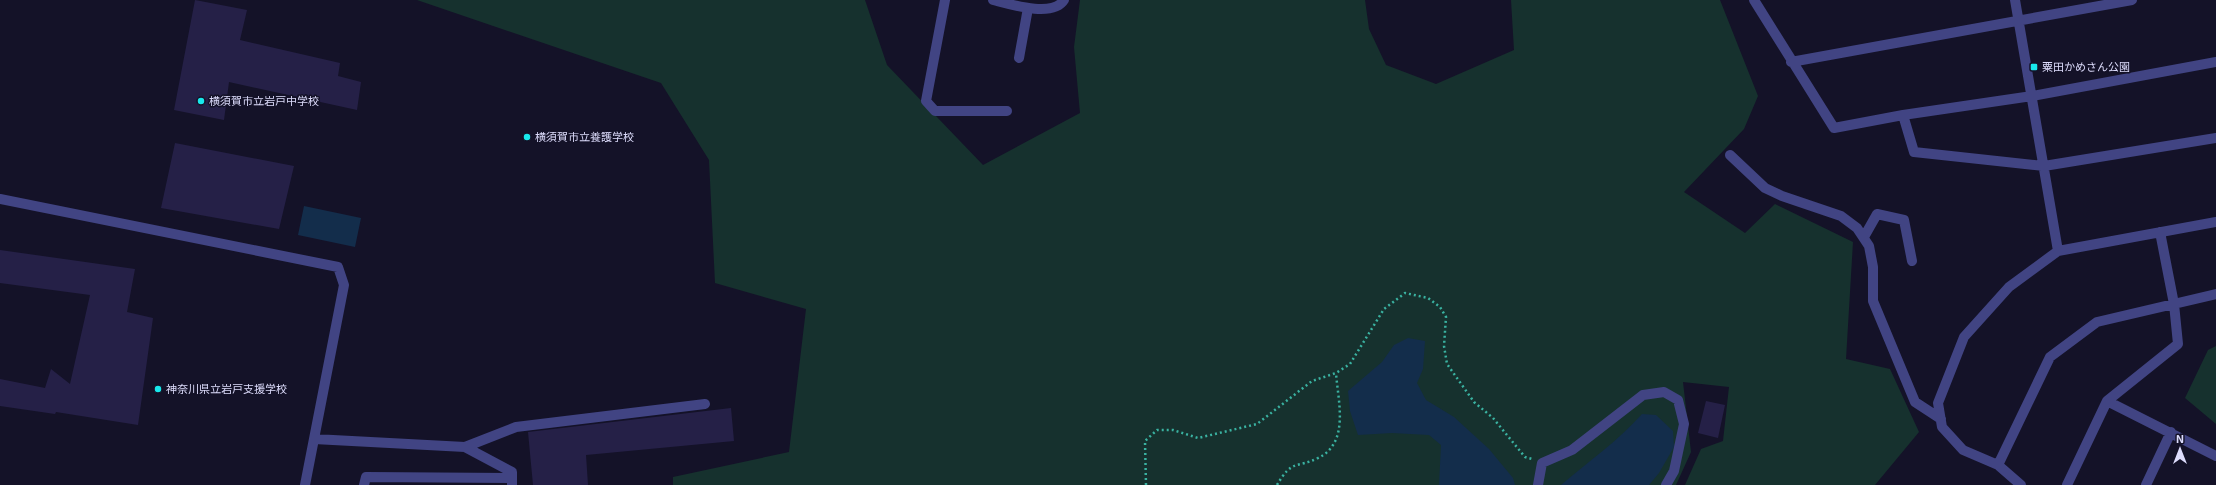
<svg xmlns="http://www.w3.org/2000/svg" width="2216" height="485" viewBox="0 0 2216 485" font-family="'Exo 2','Noto Sans JP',sans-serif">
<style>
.green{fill:#16312e}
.water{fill:#132d4b}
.building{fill:#252047}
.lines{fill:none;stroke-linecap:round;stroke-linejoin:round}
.path{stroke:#3ab2a1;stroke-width:2.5;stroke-dasharray:2 3;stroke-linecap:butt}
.minor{stroke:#414483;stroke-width:10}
.poi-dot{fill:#18e8ec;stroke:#141228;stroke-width:1.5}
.labels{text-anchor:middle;stroke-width:3;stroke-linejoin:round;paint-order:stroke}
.poi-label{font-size:11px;fill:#dddcfc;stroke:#141228;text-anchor:start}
</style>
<rect width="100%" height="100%" fill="#141228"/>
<!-- green -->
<path class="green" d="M 417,0 L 865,0 L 887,65 L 983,165 L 1080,113 L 1074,47 L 1080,0 L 1365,0 L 1369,29 L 1386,65 L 1436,84 L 1514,50 L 1511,0 L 1720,0 L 1758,96 L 1744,129 L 1684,192 L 1745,233 L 1775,204 L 1853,242 L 1846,359 L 1890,369 L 1919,432 L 1875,485 L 1685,485 L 1701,449 L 1723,441 L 1729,387 L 1683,382 L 1691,452 L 1676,485 L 673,485 L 673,477 L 789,452 L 806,309 L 715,283 L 709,160 L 661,83 Z
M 2216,346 L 2216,424 L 2185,398 L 2208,350 Z"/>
<!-- water -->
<path class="water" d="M 304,206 L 361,218 L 355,247 L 298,235 Z
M 1408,338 L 1425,341 L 1423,369 L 1417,383 L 1426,400 L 1454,417 L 1489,449 L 1513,478 L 1515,485 L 1439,485 L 1441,445 L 1429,435 L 1392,433 L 1358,435 L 1350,411 L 1348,391 L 1382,362 L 1394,345 Z
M 1642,414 L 1656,415 L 1673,431 L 1674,447 L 1659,473 L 1649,485 L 1561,485 C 1589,461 1617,442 1642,414 Z"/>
<!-- building -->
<path class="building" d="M 195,0 L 247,10 L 240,40 L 340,63 L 338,76 L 361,82 L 357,110 L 229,82 L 224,120 L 174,110 Z
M 175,143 L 294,166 L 279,229 L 161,208 Z
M 0,250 L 135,269 L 127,312 L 153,318 L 138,425 L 56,412 L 55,414 L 0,406 L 0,379 L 45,388 L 51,369 L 70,384 L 90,295 L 0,283 Z
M 1706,401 L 1725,405 L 1718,438 L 1698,433 Z
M 731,408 L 734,441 L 586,455 L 588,485 L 533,485 L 528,432 Z"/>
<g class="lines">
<!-- path -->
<path class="path" d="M 1146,485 L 1145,441 L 1157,430 L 1173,430 L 1198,438 L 1257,424 L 1312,381 L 1336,373 L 1350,364 L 1384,309 L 1405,293 L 1428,298 L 1440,307 L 1446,317 L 1444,346 L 1447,364 L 1474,402 L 1493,418 L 1525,457 L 1532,459
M 1277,485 C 1293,458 1296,469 1318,458 C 1350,443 1338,401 1336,373"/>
<!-- minor -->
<path class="minor" d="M 945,0 L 926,101 L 935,111 L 1007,111
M 993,0 C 1009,4 1053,18 1064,0
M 1754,0 L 1834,128 L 1903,115 L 2032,96 L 2216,62
M 2015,0 L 2058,251
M 1019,58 L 1028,8
M 1791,62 L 2132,0
M 1903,115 L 1914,152 L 2044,166 L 2216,138
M 1730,155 L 1765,188 L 1782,196 L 1841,216 L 1857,228 L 1869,246 L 1873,267 L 1873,301 L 1915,402 L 1941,419
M 0,199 L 338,267 L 344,285 L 305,485
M 2160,232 L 2174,304 L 2178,344 L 2107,401 L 2216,456
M 1864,237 L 1877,214 L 1904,220 L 1912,261
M 314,439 L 465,447 L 516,427 L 705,404
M 465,447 L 512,472 L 512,485
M 1998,465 L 2050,357 L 2097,322 L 2216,294
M 364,485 L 366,477 L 512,478
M 1538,485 L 1542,463 L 1572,450 L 1643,395 L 1664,392 L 1678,400 L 1684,424 L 1674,471 L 1666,485
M 2021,485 L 1998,465 L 1963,450 L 1942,427 L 1938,403 L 1964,337 L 2009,287 L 2058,251 L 2216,222
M 2067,485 L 2107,401
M 2146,485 L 2171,432"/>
</g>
<!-- markers -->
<g class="poi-dot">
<rect x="2030" y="63" width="8" height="8" rx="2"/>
<circle cx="201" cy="101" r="4"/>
<circle cx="527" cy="137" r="4"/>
<circle cx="158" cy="389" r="4"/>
</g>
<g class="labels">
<!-- poi labels -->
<g class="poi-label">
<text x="2042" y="71">粟田かめさん公園</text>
<text x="209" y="105">横須賀市立岩戸中学校</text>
<text x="535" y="141">横須賀市立養護学校</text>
<text x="166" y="393">神奈川県立岩戸支援学校</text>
</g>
</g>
<!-- north arrow -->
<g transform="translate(2180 449)" stroke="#141228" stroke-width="3" paint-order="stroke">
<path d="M0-3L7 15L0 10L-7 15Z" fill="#dddcfc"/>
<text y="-6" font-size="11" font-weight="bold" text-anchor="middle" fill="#dddcfc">N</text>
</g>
</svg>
